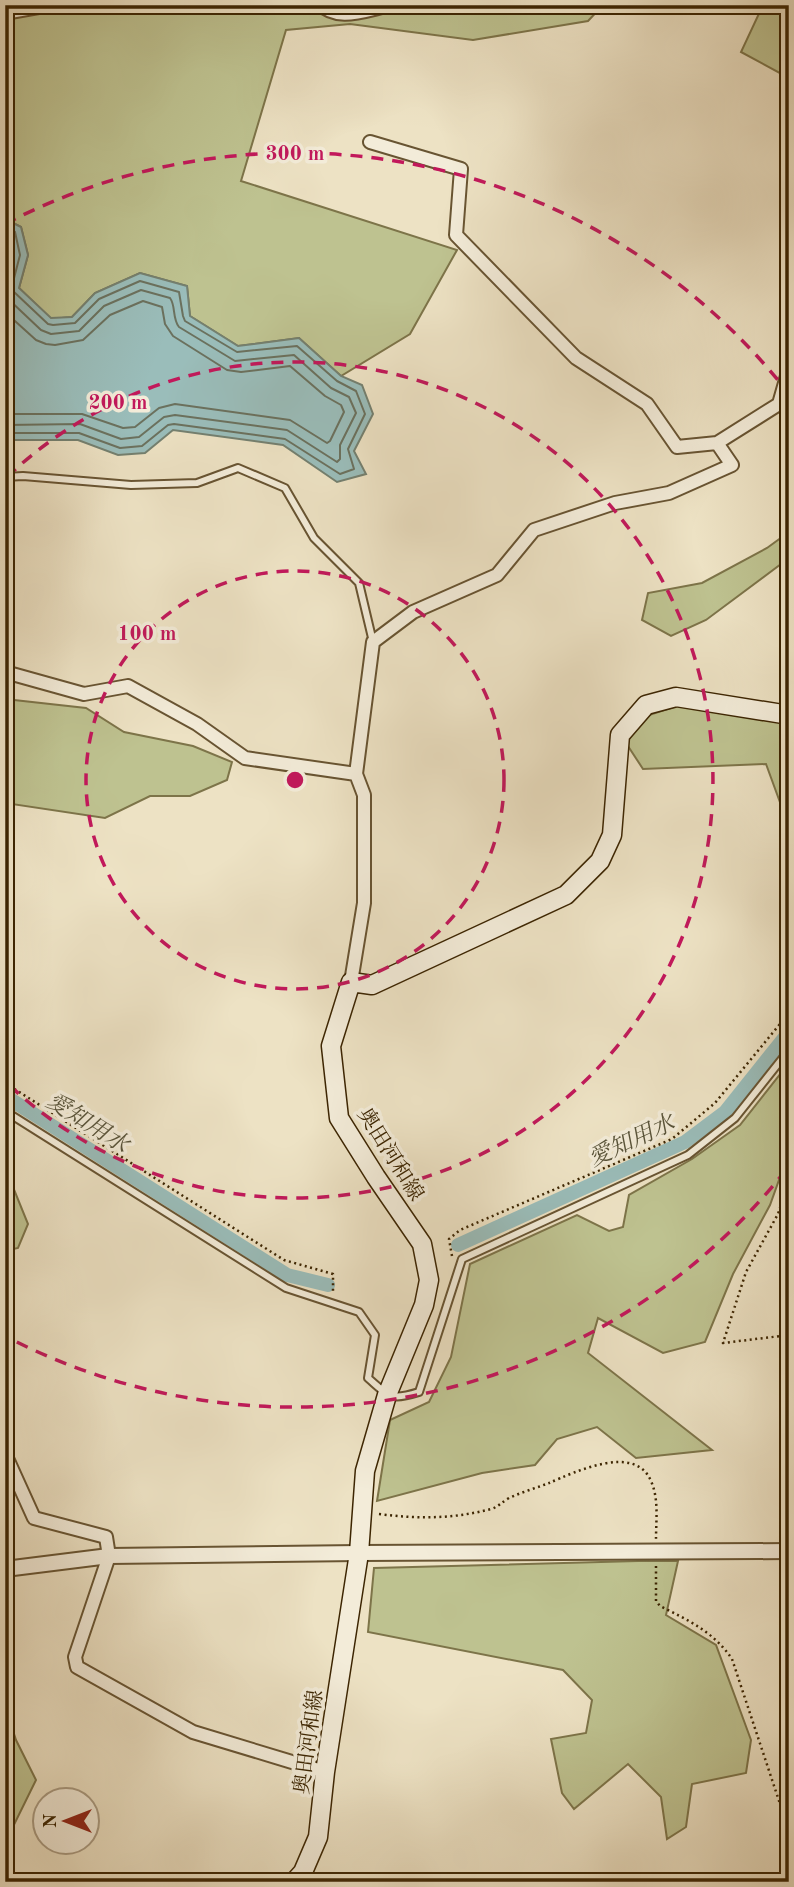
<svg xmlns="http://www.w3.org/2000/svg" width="794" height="1887" viewBox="0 0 794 1887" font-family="'Old Standard TT','Noto Serif JP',serif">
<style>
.green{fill:#bec290;stroke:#7d7449;stroke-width:2}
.water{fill:#9abdba;stroke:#748070;stroke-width:2}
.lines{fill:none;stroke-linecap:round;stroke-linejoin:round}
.shore{stroke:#6b715e;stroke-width:2}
.canal{stroke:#9abdba;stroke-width:14}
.service-casing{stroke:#685432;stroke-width:10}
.minor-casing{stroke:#685432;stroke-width:16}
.tertiary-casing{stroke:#685432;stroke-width:18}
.secondary-casing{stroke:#3c2502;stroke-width:21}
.path{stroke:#3c2502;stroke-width:2.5;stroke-dasharray:2 3.5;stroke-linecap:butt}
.service{stroke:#f3ecd9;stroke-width:6}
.minor{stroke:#f3ecd9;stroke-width:12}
.tertiary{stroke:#f3ecd9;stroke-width:14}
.secondary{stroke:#f3ecd9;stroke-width:18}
.ring{fill:none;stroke:#c2185b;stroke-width:3.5;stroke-dasharray:12 9}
.labels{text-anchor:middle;stroke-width:7;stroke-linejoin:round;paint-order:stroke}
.street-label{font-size:21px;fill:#3c2502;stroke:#f3ecd9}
.water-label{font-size:23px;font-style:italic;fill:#585339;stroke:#f3ecd9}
.centre{fill:#c2185b;stroke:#f3ecd9;stroke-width:3.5}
.ring-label{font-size:21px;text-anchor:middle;font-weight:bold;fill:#c2185b;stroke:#f3ecd9;stroke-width:7;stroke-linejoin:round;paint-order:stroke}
</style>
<rect width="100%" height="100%" fill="#ede2c4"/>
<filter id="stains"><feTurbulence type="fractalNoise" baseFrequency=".00286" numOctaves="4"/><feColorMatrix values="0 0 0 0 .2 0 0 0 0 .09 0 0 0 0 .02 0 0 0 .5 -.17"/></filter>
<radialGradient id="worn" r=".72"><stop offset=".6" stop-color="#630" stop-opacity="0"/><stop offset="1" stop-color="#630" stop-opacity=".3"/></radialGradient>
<!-- green -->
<path class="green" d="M 5,5 L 603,5 L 588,21 L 473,40 L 350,24 L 286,30 L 241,181 L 457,250 L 410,334 L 341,376 L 299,338 L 238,346 L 190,316 L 187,286 L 140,273 L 95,293 L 72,317 L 51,319 L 19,288 L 28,255 L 21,227 L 5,219 Z
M 763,5 L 789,5 L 789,78 L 741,52 Z
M 789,532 L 789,558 L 706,620 L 671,636 L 642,620 L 648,593 L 702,583 L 767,548 Z
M 5,699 L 86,708 L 124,732 L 193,746 L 232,762 L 227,780 L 190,796 L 150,796 L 105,818 L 5,803 Z
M 680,705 L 789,722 L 789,827 L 766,764 L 643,769 L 626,743 L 646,716 Z
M 789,1063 L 789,1152 L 770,1205 L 733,1274 L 705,1342 L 663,1353 L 598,1318 L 588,1353 L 712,1450 L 636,1458 L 597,1427 L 557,1439 L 535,1465 L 482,1473 L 377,1501 L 390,1420 L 429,1402 L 451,1357 L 470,1264 L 577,1215 L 609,1231 L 623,1227 L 629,1195 L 692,1159 L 740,1125 Z
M 5,1175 L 13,1187 L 28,1224 L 18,1248 L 5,1251 Z
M 638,1561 L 678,1561 L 666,1615 L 716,1645 L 751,1740 L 746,1773 L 692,1784 L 686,1827 L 667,1839 L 661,1797 L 628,1764 L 574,1809 L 562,1793 L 551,1739 L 586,1733 L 592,1700 L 563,1670 L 368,1632 L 374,1568 Z
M 5,1706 L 16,1740 L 36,1780 L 5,1843 Z"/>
<!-- water -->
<path class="water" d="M 5,219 L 21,227 L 28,255 L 19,288 L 51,318 L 72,317 L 95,293 L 140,273 L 187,286 L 190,316 L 238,346 L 299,338 L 341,376 L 362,385 L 373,414 L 354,451 L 366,474 L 337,482 L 283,445 L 173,430 L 145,453 L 118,455 L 78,440 L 5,440 Z"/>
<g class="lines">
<!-- shore -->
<path class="shore" d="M 5,227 L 15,232 L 20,255 L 12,286 L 13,291 L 48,324 L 53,325 L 75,323 L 99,299 L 140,281 L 179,292 L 183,316 L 185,321 L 237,352 L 297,346 L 337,381 L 356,391 L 365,414 L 348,449 L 354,469 L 340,474 L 285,439 L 174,424 L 168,425 L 142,446 L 120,448 L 79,433 L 5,433
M 5,296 L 41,330 L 51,334 L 79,331 L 104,306 L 141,290 L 170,298 C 176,306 172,318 179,327 L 235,361 L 294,355 L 331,388 L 349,397 L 356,413 L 340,445 L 340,459 L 337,462 L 287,430 L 175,415 L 164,417 L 139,437 L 121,439 L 80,424 L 5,425
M 5,312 L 36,340 L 46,344 L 55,345 L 83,340 L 110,315 L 143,301 L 162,307 L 165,324 L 173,336 L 227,370 L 241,372 L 290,366 L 325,396 L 341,405 L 344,412 L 330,441 L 327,443 L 290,420 L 175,404 L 159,408 L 135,427 L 123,428 L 82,414 L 5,414"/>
<!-- canal -->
<path class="canal" d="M 5,1096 L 287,1275 L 328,1285
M 458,1245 L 685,1142 L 725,1112 L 789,1032"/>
<!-- service casing -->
<g class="service-casing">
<path id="service" d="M 316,5 C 339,28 369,11 397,7 C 408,6 419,6 431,5
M 499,5 L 519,5
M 5,16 L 67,5
M 5,477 L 23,476 L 131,485 L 197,483 L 238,468 L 285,488 L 314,538 L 359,583 L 373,642
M 5,1111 L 286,1288 L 359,1312 L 375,1335 L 368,1378 C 390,1397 390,1401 419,1392 L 462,1259 L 688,1155 L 735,1118 L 789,1050"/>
</g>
<!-- minor casing -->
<g class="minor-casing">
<path id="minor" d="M 370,142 L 461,169 L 456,235 L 576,358 L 647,404 L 677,447 L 717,443 L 779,404 L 789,369
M 5,672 L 84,694 L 128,686 L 197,724 L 245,758 L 356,774
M 351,982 L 364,903 L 364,795 L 356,774 L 373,642 L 413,612 L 497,575 L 534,530 L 615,503 L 669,493 L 732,465 L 717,443
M 5,1454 L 34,1518 L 106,1537 L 109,1556 L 75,1657 L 77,1667 L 193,1732 L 325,1772"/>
</g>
<!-- tertiary casing -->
<g class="tertiary-casing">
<path id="tertiary" d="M 5,1569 L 109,1556 L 359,1553 L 789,1551"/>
</g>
<!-- secondary casing -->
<g class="secondary-casing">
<path id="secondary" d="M 294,1882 L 303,1872 L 318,1837 L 325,1772 L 359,1553 L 365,1471 L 387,1395 L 424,1305 L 429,1280 L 422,1244 L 376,1177 L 339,1118 L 331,1046 L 351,982 L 372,985 L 566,895 L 600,861 L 612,835 L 620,735 L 646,705 L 676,697 L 789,715"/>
</g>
<!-- path -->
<path class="path" d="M 5,1083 L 284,1260 L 333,1274 L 333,1293
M 789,1180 L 778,1214 L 746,1272 L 723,1343 L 789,1335
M 452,1256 L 449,1239 L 460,1230 L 672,1139 L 715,1103 L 789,1013
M 379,1514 C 418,1519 453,1519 491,1509 C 498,1507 502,1502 509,1498 C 522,1492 536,1488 549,1483 C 575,1472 635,1443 651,1481 C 659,1499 656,1520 656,1539
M 656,1566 L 656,1601 L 660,1606 C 688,1620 714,1632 732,1659 L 789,1831"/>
<!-- service -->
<use href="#service" class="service"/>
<!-- minor -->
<use href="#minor" class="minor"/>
<!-- tertiary -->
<use href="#tertiary" class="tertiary"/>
<!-- secondary -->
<use href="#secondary" class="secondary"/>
</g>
<!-- distance rings -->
<g class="ring">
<circle cx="295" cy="780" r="209"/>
<path d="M7 477A418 418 0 1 1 7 1083"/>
<path d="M786 1170A627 627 0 0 1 5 1336M5 224A627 627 0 0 1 786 390"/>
</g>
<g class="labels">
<!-- street labels -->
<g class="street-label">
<text transform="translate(391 1154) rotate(58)" y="7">奥田河和線</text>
<text transform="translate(308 1742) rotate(-82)" y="7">奥田河和線</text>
</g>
<!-- water labels -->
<g class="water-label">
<text transform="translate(88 1122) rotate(32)" y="8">愛知用水</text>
<text transform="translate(631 1140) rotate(-25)" y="8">愛知用水</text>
</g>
</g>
<circle cx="295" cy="780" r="10" class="centre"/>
<g class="ring-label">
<text x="295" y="160">300 m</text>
<text x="118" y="409">200 m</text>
<text x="147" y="640">100 m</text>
</g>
<!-- margin -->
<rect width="794" height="1887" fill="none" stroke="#ede2c4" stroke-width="28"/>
<rect x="7" y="7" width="780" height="1873" fill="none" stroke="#3c2502" stroke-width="3.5"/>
<rect x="14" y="14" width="766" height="1859" fill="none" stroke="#3c2502" stroke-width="2"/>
<!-- north arrow -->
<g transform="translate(66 1821) rotate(270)"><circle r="33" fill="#f3ecd9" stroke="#aa9c83" stroke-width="2"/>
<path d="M0-5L12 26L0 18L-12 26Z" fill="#8f2418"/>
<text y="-10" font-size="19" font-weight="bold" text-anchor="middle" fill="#3c2502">N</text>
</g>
<rect width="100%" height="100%" filter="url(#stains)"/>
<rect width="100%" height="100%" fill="url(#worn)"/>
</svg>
